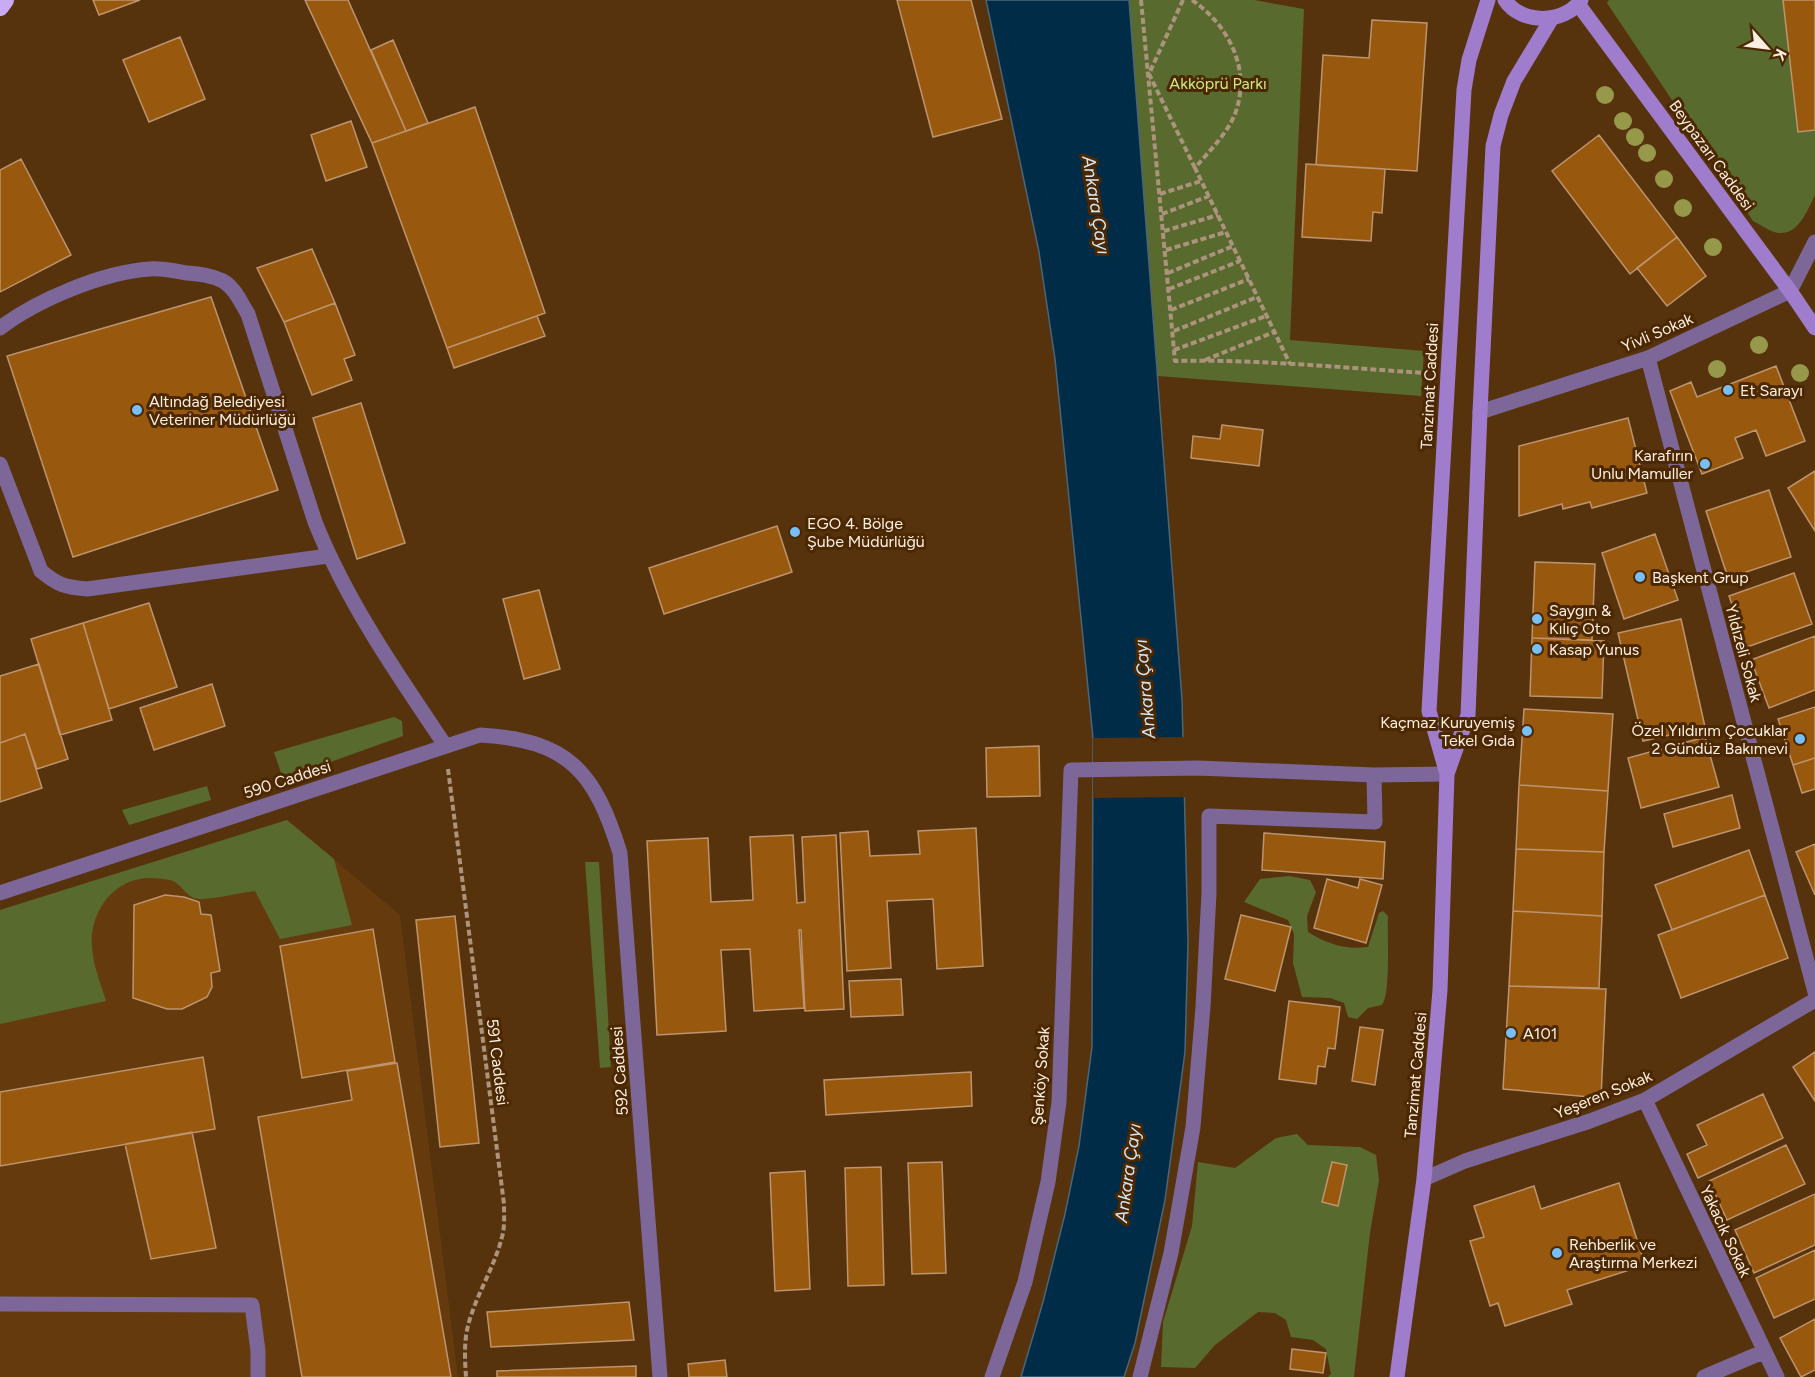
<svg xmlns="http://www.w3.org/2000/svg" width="1815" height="1377" viewBox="0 0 1815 1377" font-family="Figtree,sans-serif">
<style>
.built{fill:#653b0e}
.green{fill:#596a2f}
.water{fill:#002c48;stroke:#4c6676;stroke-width:1.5}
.pier{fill:#56330d}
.building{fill:#98590f;stroke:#bd946e;stroke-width:1.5}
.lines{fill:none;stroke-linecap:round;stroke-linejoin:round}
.path{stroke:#ac947c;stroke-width:4;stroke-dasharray:6 3;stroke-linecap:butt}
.lane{stroke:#7c6798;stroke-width:15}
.street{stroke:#7c6798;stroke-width:15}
.secondary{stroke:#9f7dcc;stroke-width:15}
.highway{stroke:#c9abf3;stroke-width:18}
.tree{fill:#96984a}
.poi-dot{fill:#77bff7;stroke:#4b2801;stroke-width:2}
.labels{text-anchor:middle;stroke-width:6;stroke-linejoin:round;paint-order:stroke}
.park-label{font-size:16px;fill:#caeb7b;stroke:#4b2801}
.street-label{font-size:16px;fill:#fceee2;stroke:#4b2801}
.poi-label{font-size:16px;fill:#fceee2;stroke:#4b2801;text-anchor:start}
.water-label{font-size:18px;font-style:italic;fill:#d3e6f5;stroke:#4b2801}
</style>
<rect width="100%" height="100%" fill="#56330d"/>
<!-- built -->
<path class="built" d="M 287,820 L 400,915 L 458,1377 L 0,1377 L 0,910 Z"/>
<!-- green -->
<path class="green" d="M 1129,0 L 1254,0 L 1304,9 L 1290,340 L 1424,351 L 1421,396 L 1158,376 Z
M 1609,0 L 1815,0 L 1815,195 C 1807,211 1797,239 1774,232 C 1766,229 1759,224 1753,221 L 1607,3 Z
M 394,717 L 402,721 L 403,736 L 283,779 L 274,752 Z
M 207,786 L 211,800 L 129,825 L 122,810 Z
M 287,820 L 334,859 L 352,925 L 280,939 L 255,891 C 237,893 217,899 199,899 C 188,899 182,885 173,881 C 168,879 156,878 150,878 C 113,878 89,913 92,947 C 93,966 101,984 106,1001 L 0,1024 L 0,910 Z
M 585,862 L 599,862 L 611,1067 L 600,1068 Z
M 1289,876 L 1310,880 L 1316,892 L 1307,916 L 1308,932 C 1327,944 1346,950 1368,947 L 1379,913 L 1383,911 L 1388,916 C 1387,935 1391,993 1382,1005 L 1368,1008 L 1357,1019 L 1348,1017 L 1344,1003 L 1330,998 L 1302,997 L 1293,963 L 1294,934 L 1288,920 L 1244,902 L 1260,879 Z
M 1297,1134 L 1308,1145 L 1360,1147 L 1376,1155 L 1379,1180 L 1370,1233 L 1354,1377 L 1328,1377 L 1331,1374 L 1326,1349 L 1313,1340 L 1291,1337 L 1286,1320 L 1275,1313 L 1258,1312 L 1215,1345 L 1195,1368 L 1161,1367 L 1163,1322 L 1192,1226 L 1198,1162 L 1235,1168 L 1276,1138 Z"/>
<!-- water -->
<path class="water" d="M 986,0 L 1129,0 L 1182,700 L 1188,942 L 1185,1052 L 1165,1200 L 1135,1343 L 1124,1377 L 1021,1377 L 1043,1302 L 1065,1214 L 1079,1146 L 1092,1047 L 1093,738 L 1055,359 L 1039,252 Z"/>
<!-- pier -->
<path class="pier" d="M 1186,737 L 1188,797 L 1093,798 L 1093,738 Z"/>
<!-- building -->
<path class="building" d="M 93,0 L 140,0 L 99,15 Z
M 305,0 L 348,0 L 406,131 L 372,143 Z
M 897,0 L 971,0 L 1002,119 L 933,137 Z
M 1783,0 L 1815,0 L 1815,130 L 1798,132 Z
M 1372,20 L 1427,23 L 1417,171 L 1316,165 L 1323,55 L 1369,58 Z
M 180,37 L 205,99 L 149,122 L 123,60 Z
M 393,40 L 428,123 L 406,131 L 371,50 Z
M 475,107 L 545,313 L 447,348 L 372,143 Z
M 351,121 L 367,167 L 326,181 L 311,135 Z
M 1599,135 L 1677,237 L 1630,274 L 1552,171 Z
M 21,159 L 71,255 L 0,292 L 0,170 Z
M 1306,164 L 1385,169 L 1382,213 L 1373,212 L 1371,241 L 1302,237 Z
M 1677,237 L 1706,276 L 1667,306 L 1637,268 Z
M 312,249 L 335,303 L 284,322 L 257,268 Z
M 211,297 L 278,490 L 73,557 L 7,356 Z
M 335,303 L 355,355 L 344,359 L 352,380 L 312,395 L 284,322 Z
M 537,316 L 545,336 L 454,368 L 447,348 Z
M 1776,366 L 1805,441 L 1766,456 L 1756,430 L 1735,438 L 1743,458 L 1702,474 L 1670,391 L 1691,382 L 1697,397 Z
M 361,403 L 405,543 L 357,559 L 313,418 Z
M 1628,418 L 1647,493 L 1592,508 L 1590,502 L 1563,509 L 1562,504 L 1519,516 L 1519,446 Z
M 1222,425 L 1263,430 L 1259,466 L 1191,458 L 1193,436 L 1220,439 Z
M 1815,471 L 1815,531 L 1788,488 Z
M 1769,490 L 1791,557 L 1728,578 L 1706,511 Z
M 777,526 L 792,572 L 664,614 L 649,568 Z
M 1655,534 L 1678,600 L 1624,619 L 1602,553 Z
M 1535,562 L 1595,564 L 1592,640 L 1532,638 Z
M 1794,573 L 1812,624 L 1747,647 L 1729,596 Z
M 539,590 L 560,669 L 524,679 L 503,599 Z
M 149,603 L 177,687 L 109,709 L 83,623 Z
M 1681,619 L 1705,727 L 1643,741 L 1618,633 Z
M 83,623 L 112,720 L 60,735 L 31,639 Z
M 1815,636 L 1815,690 L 1769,708 L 1751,660 Z
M 1532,638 L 1604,641 L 1602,698 L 1530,696 Z
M 39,664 L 68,759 L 37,769 L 25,734 L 0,743 L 0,676 Z
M 212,684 L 225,726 L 154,750 L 140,708 Z
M 1815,707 L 1815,758 L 1793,765 L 1778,719 Z
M 1524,709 L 1613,714 L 1608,791 L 1519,785 Z
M 25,734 L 42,788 L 0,802 L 0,743 Z
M 1705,737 L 1719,787 L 1641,808 L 1628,758 Z
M 1039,746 L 1040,796 L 987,797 L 986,748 Z
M 1815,758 L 1815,789 L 1802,793 L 1793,765 Z
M 1519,785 L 1608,791 L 1604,852 L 1516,849 Z
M 1732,795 L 1740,828 L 1673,847 L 1664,814 Z
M 976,828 L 983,966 L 937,969 L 933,899 L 887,901 L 891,968 L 847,971 L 840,833 L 868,831 L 870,856 L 920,854 L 918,831 Z
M 1264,833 L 1385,842 L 1383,879 L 1262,870 Z
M 793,835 L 797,903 L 805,902 L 802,837 L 836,835 L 844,1009 L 805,1011 L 801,930 L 799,930 L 804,1008 L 754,1011 L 750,949 L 721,950 L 726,1031 L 657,1035 L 647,841 L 708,838 L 711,902 L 753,900 L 750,837 Z
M 1815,844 L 1815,895 L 1796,852 Z
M 1516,849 L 1604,852 L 1602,916 L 1513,911 Z
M 1749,850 L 1765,895 L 1672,930 L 1655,885 Z
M 1327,879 L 1358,888 L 1360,879 L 1382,885 L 1366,943 L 1314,928 Z
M 165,895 L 184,897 L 199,902 L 201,914 L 211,915 L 220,971 L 211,973 L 212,987 L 207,997 L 182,1009 L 167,1009 L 133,998 L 134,905 Z
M 1765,895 L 1788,958 L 1681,998 L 1658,935 Z
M 1513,911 L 1602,916 L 1599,988 L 1509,986 Z
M 1241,915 L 1291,927 L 1275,991 L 1225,979 Z
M 455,916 L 479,1143 L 440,1147 L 416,920 Z
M 373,929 L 395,1062 L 302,1078 L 280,946 Z
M 901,979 L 903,1015 L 851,1017 L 849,981 Z
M 1509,986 L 1606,989 L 1601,1098 L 1503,1089 Z
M 1289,1001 L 1340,1007 L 1335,1049 L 1328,1048 L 1325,1067 L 1318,1066 L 1316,1084 L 1279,1079 Z
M 1360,1027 L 1383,1030 L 1375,1085 L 1352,1081 Z
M 1815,1052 L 1815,1101 L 1793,1067 Z
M 203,1057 L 215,1129 L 0,1166 L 0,1092 Z
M 397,1063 L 451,1377 L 302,1377 L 258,1117 L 352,1100 L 347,1071 Z
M 971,1072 L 972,1106 L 826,1115 L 824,1080 Z
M 1763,1094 L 1783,1138 L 1698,1178 L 1687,1154 L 1707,1145 L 1697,1125 Z
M 192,1132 L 216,1248 L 151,1259 L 125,1144 Z
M 1786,1145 L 1805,1184 L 1727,1220 L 1709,1181 Z
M 942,1162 L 946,1273 L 912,1274 L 908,1163 Z
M 1332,1162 L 1347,1165 L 1338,1206 L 1322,1202 Z
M 881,1167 L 884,1285 L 848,1286 L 845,1168 Z
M 805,1171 L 810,1289 L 775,1291 L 770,1173 Z
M 1619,1183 L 1645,1265 L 1567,1290 L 1572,1304 L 1505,1326 L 1498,1303 L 1490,1306 L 1470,1241 L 1484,1237 L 1474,1206 L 1534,1186 L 1541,1209 Z
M 1815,1194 L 1815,1245 L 1754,1273 L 1735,1230 Z
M 1815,1250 L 1815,1299 L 1774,1318 L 1756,1278 Z
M 629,1302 L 634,1340 L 491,1347 L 487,1312 Z
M 1815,1319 L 1815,1370 L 1801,1377 L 1780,1338 Z
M 1292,1349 L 1326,1353 L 1323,1373 L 1290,1369 Z
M 725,1360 L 727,1377 L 689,1377 L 688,1364 Z
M 636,1366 L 636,1377 L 497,1377 L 497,1371 Z"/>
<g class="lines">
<!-- path -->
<path class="path" d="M 1141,0 L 1175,361 C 1259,359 1343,368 1426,373
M 1183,0 L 1149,74 L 1195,168
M 1192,0 C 1226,23 1250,65 1237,108 C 1231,130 1210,150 1195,168 L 1290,364
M 1160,194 L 1201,181
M 1162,214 L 1209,196
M 1164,231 L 1218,215
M 1166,250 L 1226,232
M 1168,273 L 1233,246
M 1169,289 L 1240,261
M 1171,310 L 1249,279
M 1174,331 L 1257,297
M 1174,350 L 1266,316
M 1205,360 L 1274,332
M 448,769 L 504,1204 C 504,1215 505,1227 502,1237 C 494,1269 474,1298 467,1330 C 464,1345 465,1362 466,1377"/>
<!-- lane -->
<path class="lane" d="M 0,328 C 37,300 103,272 150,269 C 162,268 175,271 187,273 C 199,274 211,275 223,281 C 235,288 241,303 248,314 L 315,522 C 347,602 397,674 445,745
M 0,464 L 41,571 C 58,585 64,587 87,589 L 328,556
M 0,1304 L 252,1305 L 258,1351 L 258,1377"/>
<!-- street -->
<path class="street" d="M 1648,358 L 1815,992
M 1480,412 L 1648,358 L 1790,291 L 1815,242
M 0,893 L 480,735 C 569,740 595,772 620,853 L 660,1377
M 1645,1100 L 1777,1377
M 1424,1179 L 1465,1161 L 1590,1121 L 1645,1100 L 1815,1000
M 992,1377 L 1025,1282 L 1048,1182 L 1059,1102 L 1071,770 L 1198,768 L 1374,775 L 1447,774
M 1140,1377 L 1171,1253 L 1193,1127 L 1203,1007 L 1209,893 L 1209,816 L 1375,822 L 1374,775
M 1704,1377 L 1763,1352"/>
<!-- secondary -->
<path class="secondary" d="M 1505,0 C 1521,25 1565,24 1581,0
M 1578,4 L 1790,291 L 1815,328
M 1447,774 L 1429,711 L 1464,90 L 1469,60 L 1488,0
M 1397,1377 L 1424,1179 L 1440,990 L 1447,774 L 1468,715 L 1480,412 L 1493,146 L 1501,115 L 1514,81 L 1552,18"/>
<!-- highway -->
<path class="highway" d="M 0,7 L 5,0"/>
</g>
<!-- trees -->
<g class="tree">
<circle cx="1605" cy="95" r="9"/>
<circle cx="1623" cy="121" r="9"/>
<circle cx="1635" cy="137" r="9"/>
<circle cx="1647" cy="153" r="9"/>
<circle cx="1664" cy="179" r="9"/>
<circle cx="1683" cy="208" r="9"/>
<circle cx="1713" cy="247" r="9"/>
<circle cx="1759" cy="345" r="9"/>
<circle cx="1717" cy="369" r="9"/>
<circle cx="1800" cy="373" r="9"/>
</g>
<!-- markers -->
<g class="poi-dot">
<circle cx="1728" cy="390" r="6"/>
<circle cx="137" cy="410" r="6"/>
<circle cx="1705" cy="464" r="6"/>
<circle cx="795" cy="532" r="6"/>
<circle cx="1640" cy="577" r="6"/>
<circle cx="1537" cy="619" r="6"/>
<circle cx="1537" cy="649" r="6"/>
<circle cx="1527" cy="731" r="6"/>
<circle cx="1800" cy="739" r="6"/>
<circle cx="1511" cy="1033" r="6"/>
<circle cx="1557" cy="1253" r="6"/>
</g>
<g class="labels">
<!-- park labels -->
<g class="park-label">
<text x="1218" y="89">Akköprü Parkı</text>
</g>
<!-- street labels -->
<g class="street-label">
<text transform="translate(1712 155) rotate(54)" y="6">Beypazarı Caddesi</text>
<text transform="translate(1657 332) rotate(-23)" y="6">Yivli Sokak</text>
<text transform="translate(1429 386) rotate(-87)" y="6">Tanzimat Caddesi</text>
<text transform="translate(1744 653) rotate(75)" y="6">Yıldızeli Sokak</text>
<text transform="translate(287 779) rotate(-18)" y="6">590 Caddesi</text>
<text transform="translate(498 1062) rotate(83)" y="6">591 Caddesi</text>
<text transform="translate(619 1071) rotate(-94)" y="6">592 Caddesi</text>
<text transform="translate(1415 1075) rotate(-85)" y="6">Tanzimat Caddesi</text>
<text transform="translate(1040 1076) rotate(-86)" y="6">Şenköy Sokak</text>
<text transform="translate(1603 1094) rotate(-22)" y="6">Yeşeren Sokak</text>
<text transform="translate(1726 1231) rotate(65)" y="6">Yakacık Sokak</text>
</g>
<!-- poi labels -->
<g class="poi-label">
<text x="1740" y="396">Et Sarayı</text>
<text x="149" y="407">Altındağ Belediyesi<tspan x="149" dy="18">Veteriner Müdürlüğü</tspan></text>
<text x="1693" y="461" text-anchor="end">Karafırın<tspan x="1693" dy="18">Unlu Mamuller</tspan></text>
<text x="807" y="529">EGO 4. Bölge<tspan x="807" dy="18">Şube Müdürlüğü</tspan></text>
<text x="1652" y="583">Başkent Grup</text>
<text x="1549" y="616">Saygın &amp;<tspan x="1549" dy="18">Kılıç Oto</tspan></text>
<text x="1549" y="655">Kasap Yunus</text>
<text x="1515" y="728" text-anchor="end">Kaçmaz Kuruyemiş<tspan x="1515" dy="18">Tekel Gıda</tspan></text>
<text x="1788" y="736" text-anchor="end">Özel Yıldırım Çocuklar<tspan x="1788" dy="18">2 Gündüz Bakımevi</tspan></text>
<text x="1523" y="1039">A101</text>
<text x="1569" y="1250">Rehberlik ve<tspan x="1569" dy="18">Araştırma Merkezi</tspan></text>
</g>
<!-- water labels -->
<g class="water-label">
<text transform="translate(1096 205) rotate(81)" y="6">Ankara Çayı</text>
<text transform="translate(1145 689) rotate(-95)" y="6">Ankara Çayı</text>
<text transform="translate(1128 1173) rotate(-82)" y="6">Ankara Çayı</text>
</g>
</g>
<!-- north arrow -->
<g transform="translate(1767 48) rotate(118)" stroke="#4b2801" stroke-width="4.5" paint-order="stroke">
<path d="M0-4.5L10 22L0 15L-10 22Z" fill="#fceee2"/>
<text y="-9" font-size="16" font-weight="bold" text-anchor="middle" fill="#fceee2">K</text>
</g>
</svg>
